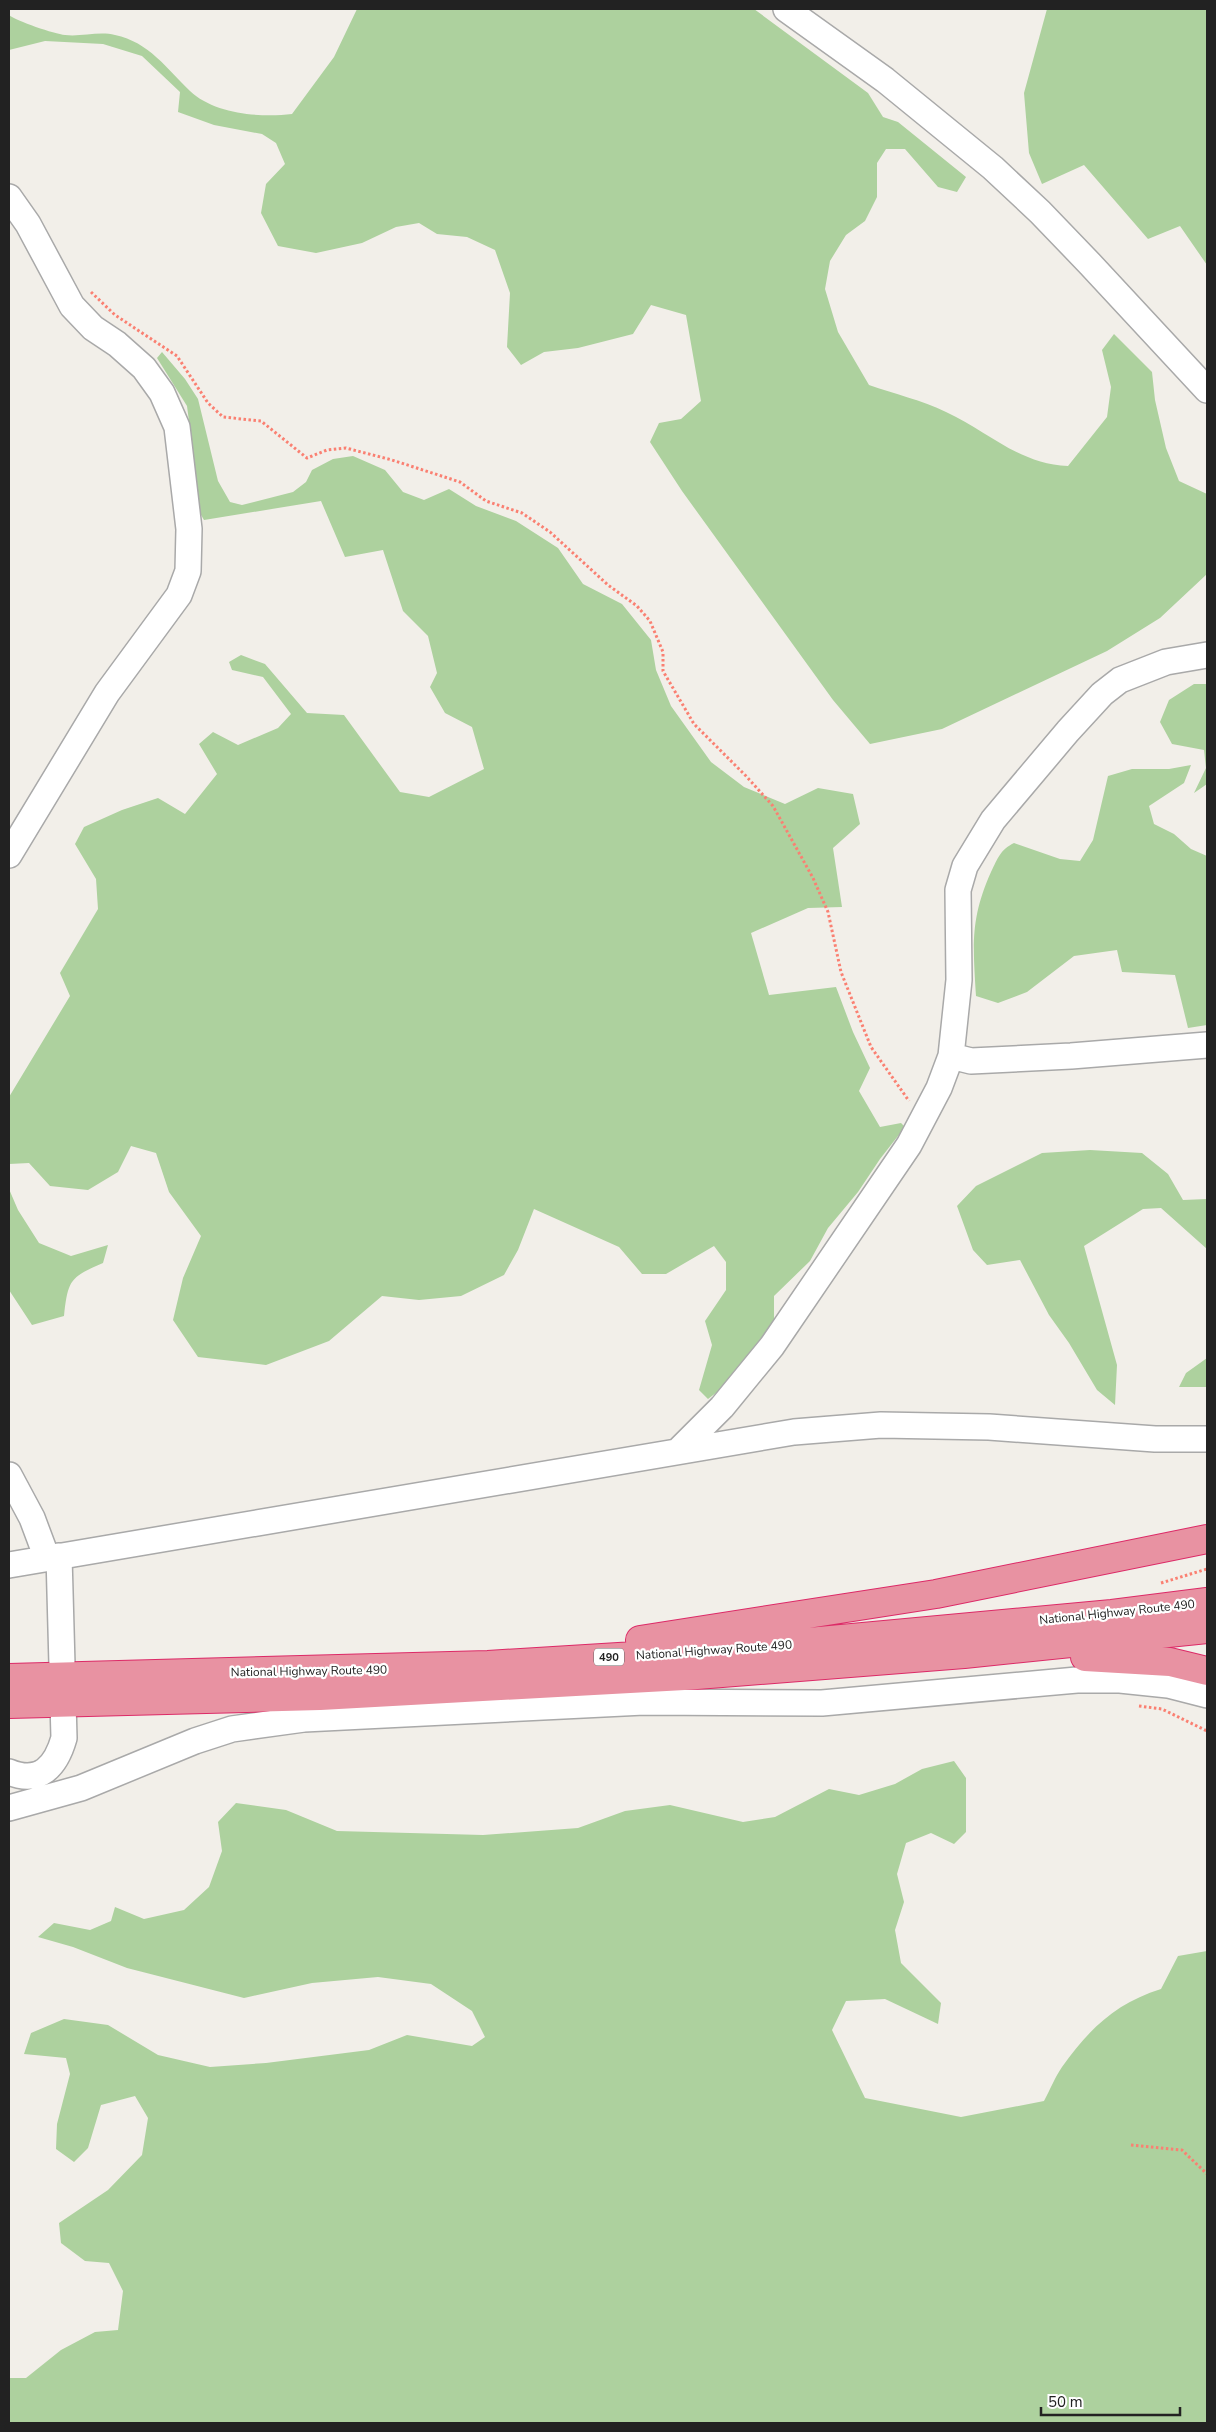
<svg xmlns="http://www.w3.org/2000/svg" width="1216" height="2432" viewBox="0 0 1216 2432" font-family="'Nunito Sans',sans-serif">
<style>
.forest{fill:#add19e}
.lines{fill:none;stroke-linecap:round;stroke-linejoin:round}
.minor-casing{stroke:#a9a9a9;stroke-width:28}
.highway-casing{stroke:#dc2a67;stroke-width:30}
.path{stroke:#fa8072;stroke-width:3;stroke-dasharray:2.5 2.5;stroke-linecap:butt}
.minor{stroke:#fff;stroke-width:25}
.highway{stroke:#e892a2;stroke-width:28}
.labels{text-anchor:middle;stroke-width:4.5;stroke-linejoin:round;paint-order:stroke}
.shield{fill:#fff;stroke:#646464;stroke-width:1}
.shield-label{font-size:11px;font-weight:bold;fill:#222}
.street-label{font-size:12px;fill:#222;stroke:#fff}
</style>
<rect width="100%" height="100%" fill="#f2efe9"/>
<!-- forest -->
<path class="forest" d="M 357,9 L 754,9 L 868,93 L 883,117 L 898,122 L 966,177 L 957,192 L 938,187 L 905,149 L 886,149 L 877,163 L 877,197 L 865,221 L 846,235 L 830,261 L 825,289 L 838,332 L 869,385 C 894,394 922,400 946,412 C 988,431 1018,464 1068,466 L 1107,417 L 1111,387 L 1102,350 L 1114,334 L 1152,372 L 1155,400 L 1166,448 L 1179,481 L 1207,494 L 1207,574 L 1160,618 L 1107,651 L 942,729 L 870,744 L 833,700 L 682,491 L 650,442 L 659,423 L 681,419 L 701,401 L 686,315 L 651,305 L 633,334 L 578,348 L 544,352 L 521,365 L 507,347 L 510,293 L 495,250 L 467,237 L 437,234 L 419,223 L 396,227 L 362,243 L 316,253 L 278,246 L 261,213 L 266,184 L 285,164 L 276,143 L 262,134 L 214,125 L 178,112 L 180,92 L 142,56 L 103,44 L 45,41 L 9,50 L 9,15 C 16,21 55,34 65,35 C 81,37 99,31 115,35 C 149,42 167,69 190,91 C 214,114 261,118 292,114 L 334,57 Z
M 1047,9 L 1207,9 L 1207,265 L 1180,226 L 1148,239 L 1084,165 L 1042,184 L 1029,153 L 1024,93 Z
M 162,352 L 185,379 L 198,399 L 218,481 L 230,502 L 242,505 L 293,492 L 306,482 L 312,470 L 333,459 L 353,456 L 385,470 L 403,492 L 424,500 L 449,489 L 476,506 L 516,521 L 558,548 L 583,584 L 622,604 L 651,640 L 656,670 L 671,706 L 711,762 L 744,787 L 785,804 L 818,788 L 853,794 L 860,824 L 833,848 L 842,907 L 808,908 L 751,933 L 769,995 L 836,987 L 853,1032 L 870,1068 L 859,1091 L 880,1127 L 901,1123 L 905,1127 L 880,1159 L 858,1192 L 828,1228 L 810,1261 L 774,1296 L 774,1323 L 734,1379 L 708,1399 L 699,1390 L 712,1345 L 705,1321 L 726,1290 L 726,1262 L 714,1246 L 666,1274 L 642,1274 L 619,1247 L 534,1209 L 518,1250 L 504,1275 L 461,1296 L 419,1300 L 382,1296 L 329,1341 L 266,1365 L 198,1357 L 173,1320 L 183,1278 L 201,1236 L 169,1192 L 156,1153 L 131,1146 L 118,1172 L 88,1190 L 50,1186 L 29,1163 L 9,1164 L 9,1097 L 70,996 L 60,973 L 98,909 L 96,879 L 75,844 L 84,827 L 122,810 L 158,798 L 185,814 L 217,774 L 199,744 L 213,732 L 238,745 L 278,728 L 291,714 L 263,677 L 232,670 L 229,662 L 241,655 L 265,664 L 307,713 L 344,715 L 400,792 L 429,797 L 484,769 L 472,727 L 445,713 L 430,687 L 437,673 L 428,636 L 403,611 L 383,550 L 345,557 L 321,501 L 204,520 L 193,501 L 193,452 L 187,406 L 157,358 Z
M 1194,684 L 1207,684 L 1207,784 L 1194,793 L 1206,768 L 1204,750 L 1172,744 L 1160,722 L 1169,700 Z
M 1191,765 L 1184,783 L 1149,806 L 1154,824 L 1174,834 L 1191,849 L 1207,856 L 1207,1025 L 1188,1028 L 1175,975 L 1122,972 L 1117,950 L 1074,956 L 1027,992 L 998,1003 L 976,996 C 973,946 970,919 991,872 C 998,858 1000,850 1014,843 L 1060,859 L 1080,861 L 1093,840 L 1108,776 L 1132,769 L 1169,769 Z
M 1090,1150 L 1142,1153 L 1168,1174 L 1183,1200 L 1207,1199 L 1207,1249 L 1161,1208 L 1143,1209 L 1084,1246 L 1117,1365 L 1115,1405 L 1097,1390 L 1069,1343 L 1049,1315 L 1020,1260 L 987,1265 L 973,1250 L 957,1206 L 976,1186 L 1042,1153 Z
M 9,1189 L 18,1210 L 39,1243 L 71,1256 L 108,1245 L 103,1263 C 70,1277 68,1280 64,1316 L 32,1325 L 9,1290 Z
M 1207,1358 L 1207,1387 L 1179,1387 L 1186,1373 Z
M 954,1761 L 966,1778 L 966,1832 L 954,1844 L 931,1833 L 906,1843 L 897,1874 L 904,1902 L 895,1930 L 901,1963 L 941,2003 L 938,2024 L 885,1999 L 846,2001 L 832,2030 L 865,2098 L 961,2117 L 1044,2101 C 1050,2090 1055,2077 1062,2067 C 1089,2029 1116,2003 1161,1989 L 1178,1956 L 1207,1951 L 1207,2423 L 9,2423 L 9,2378 L 26,2378 L 61,2350 L 95,2332 L 118,2330 L 123,2291 L 109,2263 L 85,2261 L 61,2243 L 59,2223 L 108,2190 L 142,2155 L 148,2118 L 135,2096 L 101,2105 L 88,2148 L 74,2162 L 56,2149 L 57,2124 L 70,2074 L 66,2058 L 24,2054 L 31,2033 L 64,2019 L 108,2025 L 158,2055 L 210,2067 L 266,2063 L 369,2050 L 407,2035 L 472,2046 L 485,2037 L 472,2011 L 431,1984 L 378,1977 L 312,1983 L 244,1998 L 127,1968 L 73,1947 L 38,1937 L 54,1923 L 90,1930 L 111,1921 L 115,1907 L 144,1919 L 184,1910 L 209,1887 L 222,1851 L 218,1822 L 236,1803 L 286,1810 L 337,1831 L 483,1835 L 578,1828 L 625,1811 L 670,1805 L 743,1822 L 775,1817 L 829,1789 L 859,1795 L 895,1784 L 922,1769 Z"/>
<g class="lines">
<!-- minor casing -->
<g class="minor-casing">
<path id="minor" d="M 786,9 L 885,80 L 993,168 L 1040,212 L 1090,264 L 1207,390
M 9,197 L 28,224 L 72,306 L 93,328 L 117,344 L 144,368 L 162,393 L 177,427 L 189,529 L 188,571 L 179,595 L 107,693 L 9,855
M 951,1056 L 971,1061 L 1071,1056 L 1207,1045
M 679,1450 L 722,1407 L 772,1346 L 909,1145 L 939,1088 L 951,1056 L 959,980 L 958,890 L 965,866 L 993,820 L 1068,731 L 1102,694 L 1120,680 L 1166,662 L 1207,655
M 9,1475 L 32,1518 L 47,1558
M 9,1565 L 794,1432 L 881,1425 L 989,1427 L 1155,1439 L 1207,1439
M 9,1772 C 40,1785 56,1766 64,1738 L 59,1556
M 9,1808 L 81,1788 L 195,1741 L 232,1729 L 304,1719 L 644,1702 L 822,1703 L 1077,1680 L 1120,1680 L 1168,1685 L 1207,1695"/>
</g>
<!-- highway casing -->
<g class="highway-casing">
<path id="highway" d="M 640,1640 L 936,1594 L 1207,1539
M 1085,1657 L 1170,1662 L 1207,1671
M 9,1678 L 488,1665 L 700,1652 L 1112,1614 L 1207,1602
M 9,1704 L 320,1696 L 684,1676 L 964,1654 L 1207,1629"/>
</g>
<!-- path -->
<path class="path" d="M 91,292 L 115,315 L 177,356 L 208,403 L 223,417 L 261,421 L 307,458 L 327,450 L 346,448 L 392,460 L 460,482 L 486,501 L 522,513 L 550,532 L 608,585 L 637,606 L 650,621 L 663,652 L 663,671 L 694,724 L 746,776 L 773,806 L 813,878 L 828,912 L 841,972 L 871,1047 L 909,1101
M 1161,1583 L 1207,1569
M 1139,1706 L 1162,1709 L 1207,1731
M 1131,2145 L 1182,2150 L 1207,2174"/>
<!-- minor -->
<use href="#minor" class="minor"/>
<!-- highway -->
<use href="#highway" class="highway"/>
</g>
<g class="labels">
<!-- shield labels -->
<rect class="shield" x="594" y="1648.5" width="30" height="17" rx="4"/>
<g class="shield-label">
<text x="609" y="1661">490</text>
</g>
<!-- street labels -->
<g class="street-label">
<text transform="translate(1117 1612) rotate(-6)" y="4">National Highway Route 490</text>
<text transform="translate(714 1650) rotate(-4)" y="4">National Highway Route 490</text>
<text transform="translate(309 1671) rotate(-1)" y="4">National Highway Route 490</text>
</g>
</g>
<!-- border -->
<rect width="1216" height="2432" fill="none" stroke="#222222" stroke-width="20"/>
<!-- scale -->
<path d="M1041 2407v8h139v-8" fill="none" stroke="#222222" stroke-width="2.5"/>
<text x="1048" y="2407" font-size="15" fill="#222222" stroke="#ffffff" stroke-width="4" paint-order="stroke">50 m</text>
</svg>
